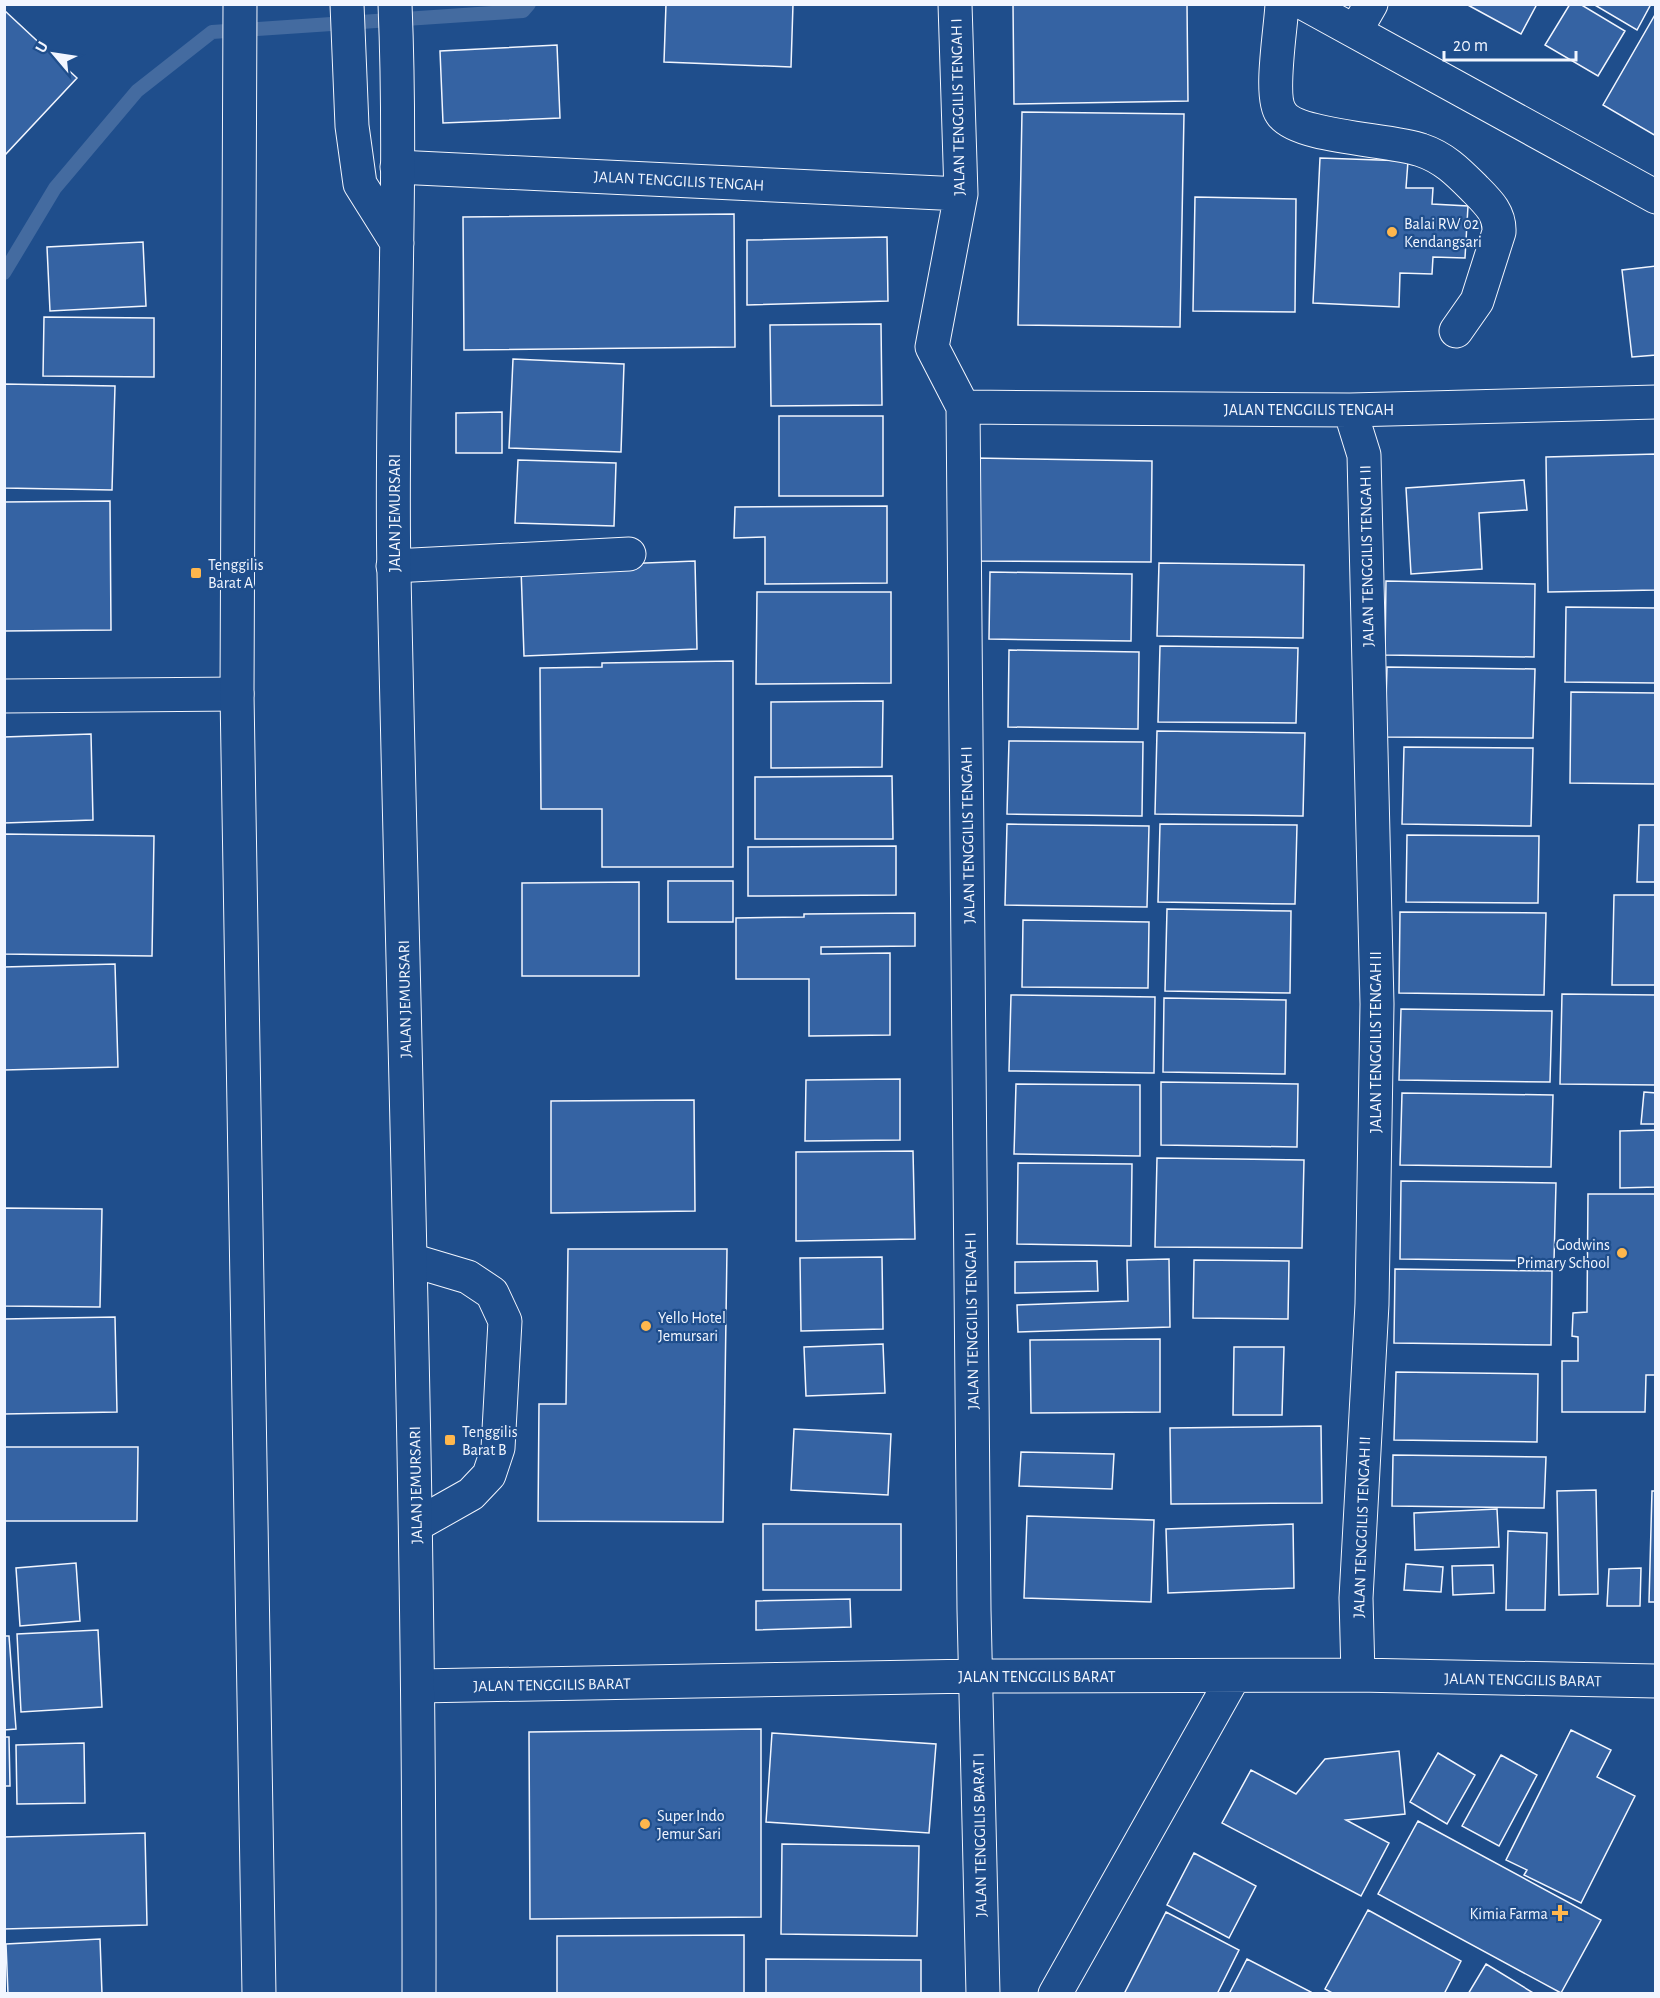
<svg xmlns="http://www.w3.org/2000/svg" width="1660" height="1998" viewBox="0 0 1660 1998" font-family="'Alegreya Sans',sans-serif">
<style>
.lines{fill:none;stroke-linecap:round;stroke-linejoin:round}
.stream{stroke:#446ba0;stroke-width:14}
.building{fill:#3563a3;stroke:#f2f6ff;stroke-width:1.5}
.minor-casing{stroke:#f2f6ff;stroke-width:35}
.major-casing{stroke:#f2f6ff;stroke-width:35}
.minor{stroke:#1f4e8c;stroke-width:33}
.major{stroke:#1f4e8c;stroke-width:33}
.poi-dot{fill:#ffb74d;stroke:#1f4e8c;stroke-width:2}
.labels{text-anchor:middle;stroke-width:4.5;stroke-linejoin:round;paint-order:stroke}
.street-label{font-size:16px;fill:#f2f6ff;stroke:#1f4e8c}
.poi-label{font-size:16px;fill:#f2f6ff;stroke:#1f4e8c;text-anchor:start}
</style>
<rect width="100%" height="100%" fill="#1f4e8c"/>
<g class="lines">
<!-- stream -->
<path class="stream" d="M 4,273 L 55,188 L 137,91 L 212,32 L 523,11 L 529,4"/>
</g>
<!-- building -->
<path class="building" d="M 666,4 L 793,4 L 791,67 L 664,62 Z
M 1013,4 L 1187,4 L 1188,101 L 1014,104 Z
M 1466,4 L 1537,4 L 1521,34 Z
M 1570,4 L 1580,4 L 1625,31 L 1598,76 L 1545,45 Z
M 1593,4 L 1651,4 L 1637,30 Z
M 4,10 L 77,78 L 4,156 Z
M 1656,13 L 1656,136 L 1603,105 Z
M 557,45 L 560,118 L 443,123 L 440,51 Z
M 1022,112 L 1184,114 L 1180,327 L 1018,325 Z
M 1320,158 L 1408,161 L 1406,188 L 1433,188 L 1432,204 L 1468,206 L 1465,258 L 1433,257 L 1432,274 L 1400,273 L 1399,307 L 1313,303 Z
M 1195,197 L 1296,199 L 1295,312 L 1193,311 Z
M 734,214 L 735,347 L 464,350 L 463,217 Z
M 887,237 L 888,301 L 747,305 L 747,240 Z
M 143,242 L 146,306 L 50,311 L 47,247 Z
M 1656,266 L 1656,355 L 1632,357 L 1622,270 Z
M 44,317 L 154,318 L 154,377 L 43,376 Z
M 881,324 L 882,405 L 771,406 L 770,325 Z
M 513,359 L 624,364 L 621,452 L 509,448 Z
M 4,384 L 115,386 L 112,490 L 4,488 Z
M 502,412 L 502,453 L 456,453 L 456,413 Z
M 779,416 L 883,416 L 883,496 L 779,496 Z
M 1656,454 L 1656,590 L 1548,592 L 1546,457 Z
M 975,458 L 1152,461 L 1151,562 L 973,561 Z
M 518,460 L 616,463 L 614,526 L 515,523 Z
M 1524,480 L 1527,510 L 1479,513 L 1482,569 L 1411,574 L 1406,488 Z
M 110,501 L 111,630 L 4,631 L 4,502 Z
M 887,506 L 887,583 L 765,584 L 765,537 L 734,538 L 735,507 Z
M 695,561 L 697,649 L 524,656 L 521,568 Z
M 1159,563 L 1304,565 L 1303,638 L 1157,636 Z
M 990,572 L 1132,574 L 1131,641 L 989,639 Z
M 1386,581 L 1535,584 L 1534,657 L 1385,655 Z
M 757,592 L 891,592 L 891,683 L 756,684 Z
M 1566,607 L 1656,608 L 1656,683 L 1565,682 Z
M 1160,646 L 1298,648 L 1296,723 L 1158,722 Z
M 1009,650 L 1139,652 L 1138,729 L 1008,727 Z
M 733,661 L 733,867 L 602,867 L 602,809 L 541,809 L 540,668 L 602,667 L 602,663 Z
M 1387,667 L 1535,669 L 1533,738 L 1385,737 Z
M 1571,692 L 1656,693 L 1656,784 L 1570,783 Z
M 883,701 L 882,767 L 771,768 L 771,702 Z
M 1157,731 L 1305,733 L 1303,816 L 1155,814 Z
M 91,734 L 93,820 L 4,823 L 4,737 Z
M 1009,741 L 1143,742 L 1142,816 L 1007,814 Z
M 1404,747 L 1533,748 L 1531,826 L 1402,824 Z
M 892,776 L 893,839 L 755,839 L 755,777 Z
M 1007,824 L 1149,826 L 1147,907 L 1005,905 Z
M 1160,824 L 1297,825 L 1295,904 L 1158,902 Z
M 1639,825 L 1656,825 L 1656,882 L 1637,882 Z
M 4,834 L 154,836 L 152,956 L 4,954 Z
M 1407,835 L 1539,836 L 1538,903 L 1406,902 Z
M 896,846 L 896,895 L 748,896 L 748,847 Z
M 668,881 L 733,881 L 733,922 L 668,922 Z
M 639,882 L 639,976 L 522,976 L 522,883 Z
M 1614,895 L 1656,895 L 1656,985 L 1612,985 Z
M 1167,909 L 1291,911 L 1290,993 L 1165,991 Z
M 1400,912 L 1546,913 L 1544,995 L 1399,993 Z
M 915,913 L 915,946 L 821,947 L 821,954 L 890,953 L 890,1035 L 809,1036 L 809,979 L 736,979 L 736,918 L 804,917 L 804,914 Z
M 1023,920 L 1149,922 L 1148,988 L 1022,987 Z
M 115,964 L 118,1067 L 4,1070 L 4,967 Z
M 1562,994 L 1656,995 L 1656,1085 L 1560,1084 Z
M 1011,995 L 1155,997 L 1154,1073 L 1009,1071 Z
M 1164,998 L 1286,1000 L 1285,1074 L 1163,1072 Z
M 1401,1009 L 1552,1011 L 1550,1082 L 1399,1080 Z
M 900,1079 L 900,1140 L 805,1141 L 806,1080 Z
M 1161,1082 L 1298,1084 L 1297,1147 L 1161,1145 Z
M 1016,1084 L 1140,1085 L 1140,1156 L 1014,1154 Z
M 1644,1092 L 1656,1093 L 1656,1124 L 1641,1124 Z
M 1402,1093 L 1553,1095 L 1551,1167 L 1400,1165 Z
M 694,1100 L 695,1211 L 551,1213 L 551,1101 Z
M 1656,1130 L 1656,1187 L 1620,1188 L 1620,1131 Z
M 913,1151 L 915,1239 L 796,1241 L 796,1152 Z
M 1157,1158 L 1304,1160 L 1302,1248 L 1155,1247 Z
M 1018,1163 L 1132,1164 L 1131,1246 L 1017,1244 Z
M 1401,1181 L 1556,1183 L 1554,1261 L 1400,1259 Z
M 1588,1194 L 1656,1194 L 1656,1375 L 1646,1375 L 1645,1412 L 1562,1412 L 1562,1361 L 1578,1361 L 1578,1337 L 1572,1336 L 1573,1313 L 1587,1312 Z
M 4,1208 L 102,1209 L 100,1307 L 4,1306 Z
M 568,1249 L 727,1249 L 723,1522 L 538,1521 L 539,1404 L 566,1404 Z
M 882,1257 L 883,1329 L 801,1331 L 800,1258 Z
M 1169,1259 L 1170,1327 L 1018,1332 L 1017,1305 L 1128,1301 L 1127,1260 Z
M 1194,1260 L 1289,1261 L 1288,1319 L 1193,1318 Z
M 1097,1261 L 1098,1291 L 1015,1293 L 1015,1262 Z
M 1395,1269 L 1552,1271 L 1551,1345 L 1394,1343 Z
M 115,1317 L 117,1412 L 4,1414 L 4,1319 Z
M 1160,1339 L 1160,1412 L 1031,1413 L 1030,1340 Z
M 883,1344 L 885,1393 L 806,1396 L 804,1347 Z
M 1234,1347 L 1284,1347 L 1282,1415 L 1233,1415 Z
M 1396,1372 L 1538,1374 L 1537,1442 L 1394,1440 Z
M 1321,1426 L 1322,1503 L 1171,1504 L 1170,1428 Z
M 794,1429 L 891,1434 L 888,1495 L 791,1490 Z
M 4,1447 L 138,1447 L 137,1521 L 4,1521 Z
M 1021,1452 L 1114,1454 L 1112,1489 L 1019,1486 Z
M 1393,1455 L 1546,1457 L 1544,1508 L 1392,1506 Z
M 1596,1490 L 1598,1594 L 1559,1595 L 1557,1491 Z
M 1652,1491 L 1656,1491 L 1656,1602 L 1649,1602 Z
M 1497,1509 L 1499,1547 L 1415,1550 L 1414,1513 Z
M 1027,1516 L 1154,1520 L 1151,1602 L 1024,1598 Z
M 763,1524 L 901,1524 L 901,1590 L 763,1590 Z
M 1293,1524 L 1294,1588 L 1168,1593 L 1166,1529 Z
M 1508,1531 L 1547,1533 L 1545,1610 L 1506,1610 Z
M 76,1563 L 80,1621 L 20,1626 L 16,1568 Z
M 1406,1564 L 1443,1567 L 1441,1592 L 1404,1590 Z
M 1493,1565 L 1494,1593 L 1453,1595 L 1452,1566 Z
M 1641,1568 L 1640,1606 L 1607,1606 L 1609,1569 Z
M 850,1599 L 851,1627 L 756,1630 L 756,1601 Z
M 98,1630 L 102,1707 L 21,1712 L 17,1634 Z
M 4,1636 L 9,1636 L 16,1729 L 4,1730 Z
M 761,1729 L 761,1917 L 530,1919 L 529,1732 Z
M 1571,1730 L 1611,1750 L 1597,1777 L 1635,1796 L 1581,1903 L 1524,1875 L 1527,1870 L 1506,1860 Z
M 772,1733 L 936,1744 L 929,1833 L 766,1822 Z
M 4,1737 L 9,1737 L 10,1786 L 4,1786 Z
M 84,1743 L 85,1803 L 17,1804 L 16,1745 Z
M 1399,1751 L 1405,1814 L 1346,1820 L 1389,1843 L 1361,1896 L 1222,1823 L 1251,1770 L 1296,1794 L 1325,1759 Z
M 1438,1753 L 1475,1775 L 1447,1824 L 1410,1802 Z
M 1501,1755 L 1537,1775 L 1499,1846 L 1462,1826 Z
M 1418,1821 L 1601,1920 L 1561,1993 L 1378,1894 Z
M 145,1833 L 147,1925 L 4,1929 L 4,1837 Z
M 782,1844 L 919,1846 L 917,1936 L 781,1934 Z
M 1194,1853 L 1256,1886 L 1229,1938 L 1167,1905 Z
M 1368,1910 L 1461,1961 L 1444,1994 L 1334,1994 L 1325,1989 Z
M 1166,1912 L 1239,1950 L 1217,1994 L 1124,1994 Z
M 744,1935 L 744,1994 L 557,1994 L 557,1936 Z
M 100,1939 L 102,1994 L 8,1994 L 6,1944 Z
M 766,1959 L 921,1960 L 921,1994 L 766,1994 Z
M 1247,1959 L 1311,1992 L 1310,1994 L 1229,1994 Z
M 1486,1964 L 1535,1994 L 1468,1994 Z"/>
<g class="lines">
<!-- minor casing -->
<g class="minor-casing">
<path id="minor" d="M 955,4 L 961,194 L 932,347 L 963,407 L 974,1610 L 983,1994
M 1282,4 C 1281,29 1269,96 1281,113 C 1296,138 1392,139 1421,150 C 1445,158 1459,173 1476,190 C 1489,203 1500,214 1499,232 L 1477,301 L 1456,331
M 1305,4 L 1656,197
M 1356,30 L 1371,4
M 397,167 L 961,194
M 963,407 L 1350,410 L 1656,402
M 1350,410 L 1364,455 L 1377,1004 L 1372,1304 L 1356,1598 L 1358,1675
M 393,566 L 629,554
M 4,696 L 237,694
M 411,1260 L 468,1277 L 492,1293 L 505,1321 L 498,1448 L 489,1475 L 471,1494 L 416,1525
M 419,1686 L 976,1676 L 1358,1675 L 1656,1681
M 1055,1994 L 1234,1676"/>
</g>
<!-- major casing -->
<g class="major-casing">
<path id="major" d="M 240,4 L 237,694 L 259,1994
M 347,4 L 352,126 L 360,184 L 397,243
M 395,4 C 403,194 390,384 394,574 C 404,1047 420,1520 419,1994"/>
</g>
<!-- minor -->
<use href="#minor" class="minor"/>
<!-- major -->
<use href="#major" class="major"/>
</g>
<!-- markers -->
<g class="poi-dot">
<circle cx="1392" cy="232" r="6"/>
<rect x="190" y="567" width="12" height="12" rx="3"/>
<circle cx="1622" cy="1253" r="6"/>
<circle cx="646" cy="1326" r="6"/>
<rect x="444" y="1434" width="12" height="12" rx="3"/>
<circle cx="645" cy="1824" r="6"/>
<path d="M1557 1904h6v6h6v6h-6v6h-6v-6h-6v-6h6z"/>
</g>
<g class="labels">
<!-- street labels -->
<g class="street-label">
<text transform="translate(957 107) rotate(-91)" y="6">JALAN TENGGILIS TENGAH I</text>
<text transform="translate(679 180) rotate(3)" y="6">JALAN TENGGILIS TENGAH</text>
<text x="1309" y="415">JALAN TENGGILIS TENGAH</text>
<text transform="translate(394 513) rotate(-90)" y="6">JALAN JEMURSARI</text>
<text transform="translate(1366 556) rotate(-91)" y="6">JALAN TENGGILIS TENGAH II</text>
<text transform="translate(967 835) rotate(-91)" y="6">JALAN TENGGILIS TENGAH I</text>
<text transform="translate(404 999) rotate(-91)" y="6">JALAN JEMURSARI</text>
<text transform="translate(1375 1042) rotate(-90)" y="6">JALAN TENGGILIS TENGAH II</text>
<text transform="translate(971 1321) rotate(-91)" y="6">JALAN TENGGILIS TENGAH I</text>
<text transform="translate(415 1485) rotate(-91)" y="6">JALAN JEMURSARI</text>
<text transform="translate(1361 1527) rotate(-88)" y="6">JALAN TENGGILIS TENGAH II</text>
<text x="1037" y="1682">JALAN TENGGILIS BARAT</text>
<text transform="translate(1523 1679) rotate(1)" y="6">JALAN TENGGILIS BARAT</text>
<text transform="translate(552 1684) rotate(-1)" y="6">JALAN TENGGILIS BARAT</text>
<text transform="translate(979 1835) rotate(-91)" y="6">JALAN TENGGILIS BARAT I</text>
</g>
<!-- poi labels -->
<g class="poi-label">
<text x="1404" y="229">Balai RW 02<tspan x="1404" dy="18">Kendangsari</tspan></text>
<text x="208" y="570">Tenggilis<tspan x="208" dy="18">Barat A</tspan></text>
<text x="1610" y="1250" text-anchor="end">Godwins<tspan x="1610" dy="18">Primary School</tspan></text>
<text x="658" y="1323">Yello Hotel<tspan x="658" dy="18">Jemursari</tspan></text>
<text x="462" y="1437">Tenggilis<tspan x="462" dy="18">Barat B</tspan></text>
<text x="657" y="1821">Super Indo<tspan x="657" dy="18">Jemur Sari</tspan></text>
<text x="1548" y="1919" text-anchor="end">Kimia Farma</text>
</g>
</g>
<!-- border -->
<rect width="1660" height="1998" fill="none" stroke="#f2f6ff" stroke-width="12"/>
<!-- north arrow -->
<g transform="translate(54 54) rotate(299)" stroke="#1f4e8c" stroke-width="4.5" paint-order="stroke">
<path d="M0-4.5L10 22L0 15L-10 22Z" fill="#f2f6ff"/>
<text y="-9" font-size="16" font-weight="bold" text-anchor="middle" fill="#f2f6ff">U</text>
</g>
<!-- scale -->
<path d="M1444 51v9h132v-9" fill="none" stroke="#f2f6ff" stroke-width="3"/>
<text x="1453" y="51" font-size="18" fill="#f2f6ff" stroke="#1f4e8c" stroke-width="4.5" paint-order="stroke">20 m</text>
</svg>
